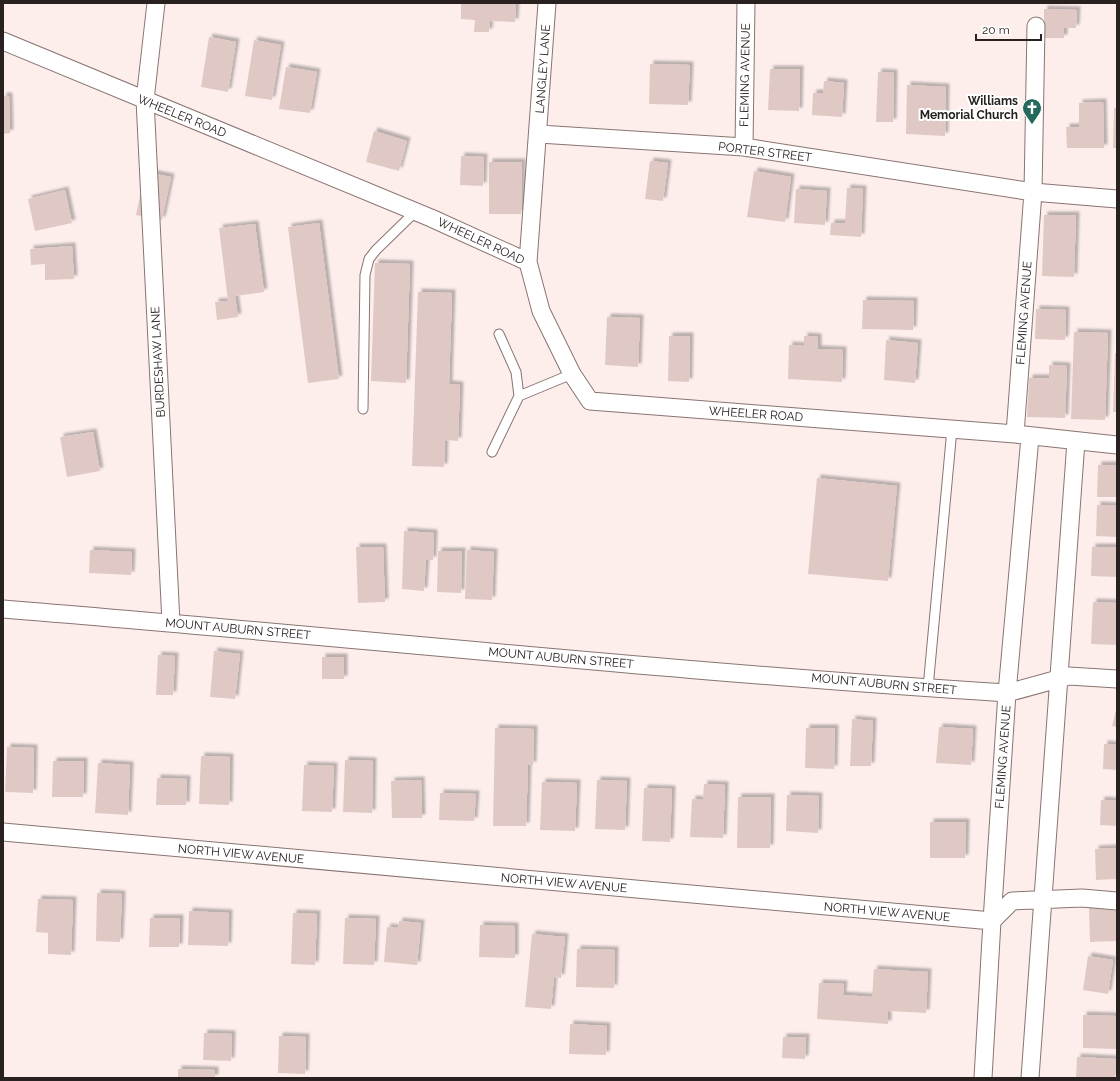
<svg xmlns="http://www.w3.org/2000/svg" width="1120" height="1081" viewBox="0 0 1120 1081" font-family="Raleway,sans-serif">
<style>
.building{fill:#e0c9c5;filter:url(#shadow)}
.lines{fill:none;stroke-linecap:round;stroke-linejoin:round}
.service-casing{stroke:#897471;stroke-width:11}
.minor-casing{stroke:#897471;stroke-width:19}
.service{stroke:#fff;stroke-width:9}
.minor{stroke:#fff;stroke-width:17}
.labels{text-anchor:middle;stroke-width:4;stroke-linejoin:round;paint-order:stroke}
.street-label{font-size:12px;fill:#29211f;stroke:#fff}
.poi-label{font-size:12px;font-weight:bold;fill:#29211f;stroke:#fff;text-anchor:end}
</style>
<defs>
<filter id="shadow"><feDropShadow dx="3.5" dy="-3.5" stdDeviation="1" flood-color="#0004"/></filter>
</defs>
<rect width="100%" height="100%" fill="#fdeeec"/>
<!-- building -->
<path class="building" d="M 461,3 L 516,3 L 515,22 L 490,21 L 489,32 L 474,32 L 475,20 L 461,19 Z
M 1044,9 L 1077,10 L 1076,28 L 1064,28 L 1064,38 L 1044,38 Z
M 209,37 L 236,42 L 228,92 L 201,87 Z
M 254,40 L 281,45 L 272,100 L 245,96 Z
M 650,64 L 690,65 L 688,105 L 649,104 Z
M 286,67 L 317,72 L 310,113 L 279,109 Z
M 770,69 L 800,69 L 799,111 L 768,110 Z
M 878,72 L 894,73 L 893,122 L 876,122 Z
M 824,81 L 844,83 L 842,117 L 812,115 L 813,93 L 823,93 Z
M 907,85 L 946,87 L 945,136 L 906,134 Z
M 3,96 L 9,96 L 10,133 L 3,134 Z
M 1103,102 L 1104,148 L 1067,148 L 1066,127 L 1079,127 L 1079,103 Z
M 1114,108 L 1117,108 L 1117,148 L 1113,148 Z
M 374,131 L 407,141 L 399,171 L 366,162 Z
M 461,156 L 484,157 L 483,186 L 460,185 Z
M 650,161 L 668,163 L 663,201 L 645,199 Z
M 489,162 L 522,162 L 521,214 L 489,214 Z
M 754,171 L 791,177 L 785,222 L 747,217 Z
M 145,172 L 171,177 L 162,220 L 136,215 Z
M 847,188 L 863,189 L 861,237 L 830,235 L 831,223 L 845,223 Z
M 796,189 L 827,191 L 825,225 L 794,223 Z
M 65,190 L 72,223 L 35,231 L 28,199 Z
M 1044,215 L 1076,215 L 1074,277 L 1042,276 Z
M 319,223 L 339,379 L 308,383 L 288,227 Z
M 255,224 L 264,292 L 235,296 L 238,317 L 217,320 L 215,302 L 228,301 L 219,228 Z
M 72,246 L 74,279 L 45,280 L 45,264 L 31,265 L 30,249 Z
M 375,263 L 410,264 L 406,383 L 371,381 Z
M 418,292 L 452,293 L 449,384 L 460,385 L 458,441 L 445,440 L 444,467 L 412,466 Z
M 863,300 L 914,301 L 913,330 L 862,329 Z
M 1036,309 L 1066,310 L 1065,340 L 1035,339 Z
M 607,317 L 640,318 L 638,367 L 605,365 Z
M 1074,332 L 1108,333 L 1105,420 L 1071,419 Z
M 669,336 L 690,336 L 689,382 L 668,381 Z
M 804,336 L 818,337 L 818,349 L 843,350 L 842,382 L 788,379 L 789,345 L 804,346 Z
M 886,340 L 918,343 L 915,383 L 884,380 Z
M 1115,353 L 1117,353 L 1117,412 L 1113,412 Z
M 1049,365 L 1067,366 L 1065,418 L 1027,417 L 1029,378 L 1049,378 Z
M 93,432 L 100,471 L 67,477 L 60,437 Z
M 1098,465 L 1117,465 L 1117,497 L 1097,497 Z
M 817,478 L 897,486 L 888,581 L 808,574 Z
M 1097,505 L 1117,506 L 1117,537 L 1096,536 Z
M 404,531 L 434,533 L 433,560 L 426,560 L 424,591 L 402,589 Z
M 356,547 L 383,547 L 385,602 L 358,603 Z
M 1092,547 L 1117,547 L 1117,577 L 1091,576 Z
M 90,550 L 132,552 L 131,575 L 89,573 Z
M 467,550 L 494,552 L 492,600 L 465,599 Z
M 438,551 L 462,551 L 461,593 L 437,592 Z
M 1093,602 L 1117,603 L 1117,645 L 1091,644 Z
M 214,651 L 240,654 L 235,699 L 210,697 Z
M 158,655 L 175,656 L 173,695 L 156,695 Z
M 322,657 L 344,657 L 344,679 L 322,679 Z
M 1117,706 L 1117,727 L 1112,726 Z
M 852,719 L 873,721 L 871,766 L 850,766 Z
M 939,727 L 973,729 L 971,765 L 936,763 Z
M 495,728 L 534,729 L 533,765 L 528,765 L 526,826 L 493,826 Z
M 806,728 L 835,728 L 834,769 L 805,768 Z
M 1104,744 L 1117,745 L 1117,770 L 1103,769 Z
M 7,747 L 34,748 L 33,793 L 5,792 Z
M 201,756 L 230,757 L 229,805 L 199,804 Z
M 345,760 L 373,761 L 372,813 L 343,812 Z
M 53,761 L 84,761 L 83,797 L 52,797 Z
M 98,763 L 130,765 L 128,815 L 95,813 Z
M 304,765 L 334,766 L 332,812 L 302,811 Z
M 157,778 L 187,779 L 186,805 L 156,805 Z
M 421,780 L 422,818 L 392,818 L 391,781 Z
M 597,780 L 627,781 L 625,830 L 595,829 Z
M 542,782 L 577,783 L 575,831 L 540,830 Z
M 704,784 L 725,785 L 723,838 L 690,837 L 692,799 L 703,800 Z
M 644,788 L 672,789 L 670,842 L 642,841 Z
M 440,793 L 476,794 L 474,821 L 439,820 Z
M 787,795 L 819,796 L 818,833 L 786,831 Z
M 738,797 L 771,797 L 770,848 L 737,848 Z
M 1101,800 L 1117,801 L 1117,826 L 1100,825 Z
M 930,822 L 966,822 L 965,858 L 930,858 Z
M 1117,848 L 1117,879 L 1096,880 L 1095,849 Z
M 97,893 L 122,894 L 120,942 L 96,941 Z
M 38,899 L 73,900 L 71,955 L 48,954 L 48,933 L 36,932 Z
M 1117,907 L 1117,941 L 1090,942 L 1089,908 Z
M 189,911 L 229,913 L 228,946 L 188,945 Z
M 293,913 L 317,914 L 315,965 L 291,964 Z
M 150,918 L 180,918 L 179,947 L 149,947 Z
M 345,918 L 376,919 L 374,965 L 343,964 Z
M 399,921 L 421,923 L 417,965 L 384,962 L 387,927 L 398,928 Z
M 480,925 L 515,926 L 515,958 L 479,957 Z
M 532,934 L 565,937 L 561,978 L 554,977 L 551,1009 L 525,1007 Z
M 577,949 L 615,950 L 614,988 L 576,987 Z
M 1088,956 L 1113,960 L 1108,994 L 1083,990 Z
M 874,969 L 928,972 L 926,1013 L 888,1011 L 888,1024 L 817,1019 L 819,983 L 844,984 L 843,995 L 872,997 Z
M 1083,1015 L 1116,1016 L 1116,1049 L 1083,1048 Z
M 570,1024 L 607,1026 L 606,1055 L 569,1054 Z
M 204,1033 L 232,1034 L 231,1061 L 203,1060 Z
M 279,1036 L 306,1037 L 305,1074 L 278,1073 Z
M 783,1037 L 806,1037 L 805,1059 L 782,1058 Z
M 1077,1057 L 1116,1059 L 1115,1078 L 1076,1078 Z
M 178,1069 L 215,1070 L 215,1078 L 178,1078 Z"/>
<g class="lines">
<!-- service casing -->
<g class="service-casing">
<path id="service" d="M 499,334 L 516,372 L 519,396
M 363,409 L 365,275 L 369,259 L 376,250 L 415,212
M 492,452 L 519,396 L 572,374
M 928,688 L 952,429"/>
</g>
<!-- minor casing -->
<g class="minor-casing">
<path id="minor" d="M 156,3 L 145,100 L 171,623
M 547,3 L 528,262 L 541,311 L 572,374 L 590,401 L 1015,434 L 1117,445
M 3,41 L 431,218 L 528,262
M 539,134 L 744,147 L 1033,192 L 1117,199
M 744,147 L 746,3
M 1015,434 L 1033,192 L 1036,26
M 3,609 C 338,636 672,672 1007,693 L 1069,676 L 1117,679
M 3,832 L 992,921 L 1012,901 L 1082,898 L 1117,901
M 983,1078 L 992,921 L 1007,693 L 1030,437
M 1030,1078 L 1076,441"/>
</g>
<!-- service -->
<use href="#service" class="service"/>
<!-- minor -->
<use href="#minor" class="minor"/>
</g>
<!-- icons -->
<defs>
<g id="church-pin" transform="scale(1)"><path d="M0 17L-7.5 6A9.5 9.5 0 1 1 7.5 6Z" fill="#24695c" stroke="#fff"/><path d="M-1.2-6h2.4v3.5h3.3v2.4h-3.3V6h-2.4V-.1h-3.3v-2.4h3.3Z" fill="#fff"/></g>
</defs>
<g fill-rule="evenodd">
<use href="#church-pin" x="1032" y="108"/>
</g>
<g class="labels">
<!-- street labels -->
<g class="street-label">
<text transform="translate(543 69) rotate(-86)" y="4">LANGLEY LANE</text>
<text transform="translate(745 75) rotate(-89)" y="4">FLEMING AVENUE</text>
<text transform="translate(182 116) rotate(22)" y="4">WHEELER ROAD</text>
<text transform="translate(765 152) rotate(7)" y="4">PORTER STREET</text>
<text transform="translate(481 241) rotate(25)" y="4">WHEELER ROAD</text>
<text transform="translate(1024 313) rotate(-86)" y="4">FLEMING AVENUE</text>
<text transform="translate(158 362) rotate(-93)" y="4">BURDESHAW LANE</text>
<text transform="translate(756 414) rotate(4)" y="4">WHEELER ROAD</text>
<text transform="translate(238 629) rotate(5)" y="4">MOUNT AUBURN STREET</text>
<text transform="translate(561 658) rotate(5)" y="4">MOUNT AUBURN STREET</text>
<text transform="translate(884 684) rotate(5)" y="4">MOUNT AUBURN STREET</text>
<text transform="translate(1003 757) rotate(-86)" y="4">FLEMING AVENUE</text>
<text transform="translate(241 854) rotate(5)" y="4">NORTH VIEW AVENUE</text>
<text transform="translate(564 883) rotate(5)" y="4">NORTH VIEW AVENUE</text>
<text transform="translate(887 912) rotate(5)" y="4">NORTH VIEW AVENUE</text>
</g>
<!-- poi labels -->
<g class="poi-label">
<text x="1018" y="105">Williams<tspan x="1018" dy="14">Memorial Church</tspan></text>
</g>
</g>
<!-- border -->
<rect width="1120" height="1081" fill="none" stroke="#29211f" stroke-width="8"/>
<!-- scale -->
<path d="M976 34v6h65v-6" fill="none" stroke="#29211f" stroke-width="2"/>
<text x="982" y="34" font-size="12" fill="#29211f" stroke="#ffffff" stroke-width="3" paint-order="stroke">20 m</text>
</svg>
